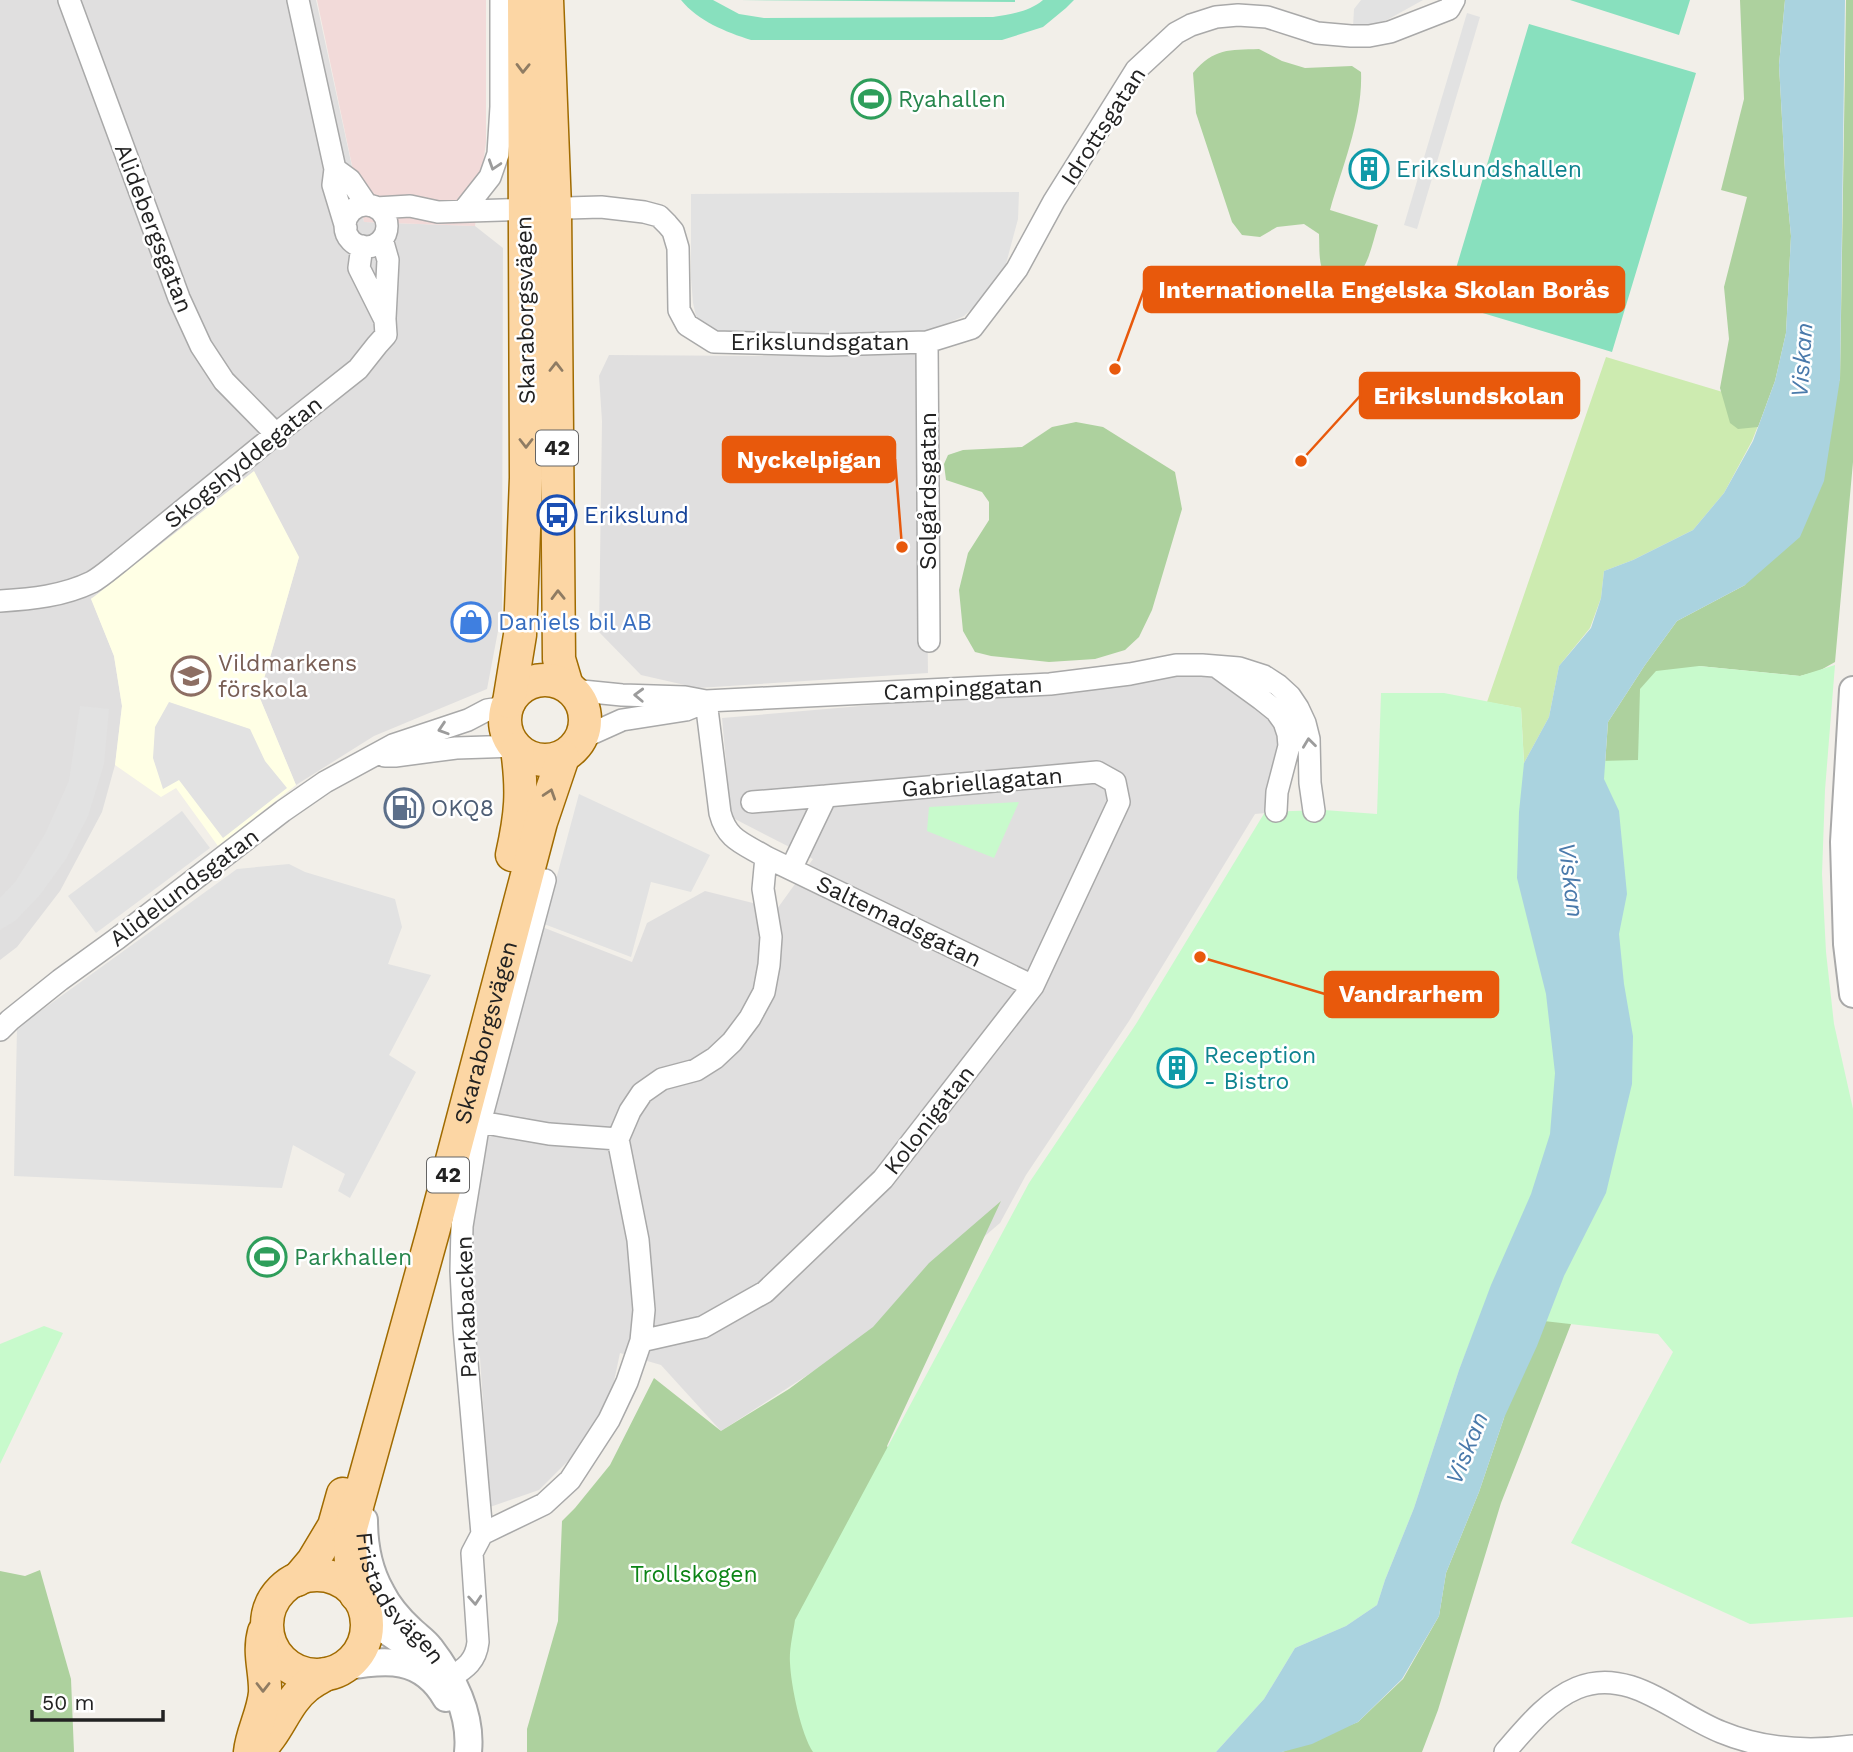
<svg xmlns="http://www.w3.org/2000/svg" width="1853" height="1752" viewBox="0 0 1853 1752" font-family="'Work Sans',sans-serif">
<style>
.residential{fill:#e0dfdf}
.commercial{fill:#f2dad9}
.education{fill:#ffffe5}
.grass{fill:#cdebb0}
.forest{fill:#add19e}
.park{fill:#c8facc}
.pitch{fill:#88e0be}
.parking{fill:#e2e2e2}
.water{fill:#aad3df}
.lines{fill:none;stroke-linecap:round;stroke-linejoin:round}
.minor-casing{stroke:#a9a9a9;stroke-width:24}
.tertiary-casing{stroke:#a9a9a9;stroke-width:30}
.primary-casing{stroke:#a06b00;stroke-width:35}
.minor{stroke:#fff;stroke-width:21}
.tertiary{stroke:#fff;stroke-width:26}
.primary{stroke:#fcd6a4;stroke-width:32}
.oneway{stroke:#8f7c63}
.oneway2{stroke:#9c9c9c}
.labels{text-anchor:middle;stroke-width:5;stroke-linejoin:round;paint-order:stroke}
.shield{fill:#fff;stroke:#646464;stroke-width:2}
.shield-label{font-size:21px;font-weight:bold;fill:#222}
.leisure-label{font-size:23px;fill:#27864d;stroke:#fff;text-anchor:start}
.street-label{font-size:23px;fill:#222;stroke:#fff}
.culture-label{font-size:23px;fill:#0d838f;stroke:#fff;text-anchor:start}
.transit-label{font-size:23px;fill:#164399;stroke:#fff;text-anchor:start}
.shop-label{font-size:23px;fill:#366cbe;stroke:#fff;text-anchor:start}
.education-label{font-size:23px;fill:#785e54;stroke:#fff;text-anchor:start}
.service-label{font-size:23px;fill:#4e5e75;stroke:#fff;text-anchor:start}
.park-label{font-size:23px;fill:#0c8416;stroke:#fff}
.water-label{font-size:24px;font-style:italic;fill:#4a7aab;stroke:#fff}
.leader{fill:none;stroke:#e8590c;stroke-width:2.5}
.callout-dot{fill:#e8590c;stroke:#fff;stroke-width:2.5}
.callout{fill:#e8590c;stroke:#e8590c;stroke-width:2.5}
.callout-label{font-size:24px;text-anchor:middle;font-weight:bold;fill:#fff}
</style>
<rect width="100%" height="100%" fill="#f2efe9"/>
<!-- residential -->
<path class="residential" d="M 0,0 L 316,0 L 364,222 L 475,226 L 503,248 L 502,610 L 487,689 L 374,736 L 296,785 L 259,696 L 299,557 L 91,598 L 114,656 L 122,706 L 115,765 L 102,812 L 60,891 L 17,947 L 0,960 Z
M 924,347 L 928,673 L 698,688 L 641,675 L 599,632 L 602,421 L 599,376 L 609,355 L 786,356 Z
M 1169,672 L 1209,673 L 1252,704 L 1266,716 L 1274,727 L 1278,738 L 1279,750 L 1266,813 L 1255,814 L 1129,1021 L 1026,1175 L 1000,1223 L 868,1336 L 721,1431 L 661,1365 L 620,1353 L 610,1400 L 579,1450 L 539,1490 L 490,1507 L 480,1358 L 467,1299 L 470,1203 L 537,925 L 632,962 L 647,923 L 705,891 L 777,909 L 813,859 L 731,817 L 722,718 L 1047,690 Z"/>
<!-- commercial -->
<path class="commercial" d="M 317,0 L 486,0 L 486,142 L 475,226 L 364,222 Z"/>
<!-- education -->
<path class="education" d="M 254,471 L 299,557 L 259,696 L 296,785 L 218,846 L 176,788 L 161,797 L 115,765 L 122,706 L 114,656 L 91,599 Z"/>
<!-- grass -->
<path class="grass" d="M 1606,357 L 1766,405 L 1752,441 L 1724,493 L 1693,530 L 1633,560 L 1604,571 L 1601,598 L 1590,628 L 1559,666 L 1549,717 L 1524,763 L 1521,708 L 1487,702 Z"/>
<!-- forest -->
<path class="forest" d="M 1740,0 L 1785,0 L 1779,65 L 1785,172 L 1791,236 L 1786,333 L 1775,381 L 1758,427 L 1738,429 L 1730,423 L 1720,388 L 1729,339 L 1724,287 L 1747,197 L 1721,190 L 1744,99 Z
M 1846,0 L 1853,0 L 1853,462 L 1835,662 L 1819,671 L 1800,676 L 1699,666 L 1638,789 L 1593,1268 L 1501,1503 L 1438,1710 L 1422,1752 L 1282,1752 L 1358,1722 L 1403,1679 L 1439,1616 L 1446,1573 L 1479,1492 L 1504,1418 L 1604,779 L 1608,722 L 1645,665 L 1677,621 L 1745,585 L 1840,379 Z
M 1259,49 L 1282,61 L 1305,68 L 1352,66 L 1361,72 C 1363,118 1342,167 1330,210 L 1378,225 C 1370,251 1366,285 1333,287 C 1317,269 1320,256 1319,234 L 1304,224 L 1277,227 L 1260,237 L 1242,235 L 1232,222 L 1196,113 L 1193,73 C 1214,48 1229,50 1259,49 Z
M 1076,422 L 1103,427 L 1175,472 L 1182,509 L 1152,610 L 1139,637 L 1125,650 L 1095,659 L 1049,662 L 991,656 L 975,652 L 963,631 L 959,590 L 968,553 L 989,520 L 989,502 L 982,492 L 946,480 L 944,464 L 948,455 L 963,450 L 1022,447 L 1052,427 Z
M 1001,1201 L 887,1446 L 906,1477 L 834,1752 L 527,1752 L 527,1729 L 558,1621 L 562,1521 L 575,1508 L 610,1465 L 654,1378 L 721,1431 L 789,1389 L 873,1327 L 929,1263 Z
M 40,1570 L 71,1679 L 74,1752 L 0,1752 L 0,1571 L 25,1576 Z"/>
<!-- park -->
<path class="park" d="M 1835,665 L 1825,790 L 1822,874 L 1826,952 L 1834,1024 L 1853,1109 L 1853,1617 L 1750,1624 L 1571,1543 L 1673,1352 L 1658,1334 L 1481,1314 L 1459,1370 L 1414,1508 L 1385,1580 L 1377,1605 L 1346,1626 L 1295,1648 L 1264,1699 L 1216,1752 L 813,1752 C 801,1734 791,1686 790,1663 C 789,1649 793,1634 795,1620 L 1029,1183 L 1136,1024 L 1265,812 L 1324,810 L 1377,814 L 1381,693 L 1444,693 L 1521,708 L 1524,763 L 1638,760 L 1640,689 L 1656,671 L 1699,666 L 1800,676 Z
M 1019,802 L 994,858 L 927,831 L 929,807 Z
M 44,1326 L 63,1333 L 0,1464 L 0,1344 Z"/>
<!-- pitch -->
<path class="pitch" d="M 681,0 L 713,0 L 739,14 L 764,18 L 993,17 C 1010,14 1029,12 1043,0 L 1074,0 L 1066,8 L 1043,27 L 1002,40 L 751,40 C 726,32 698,21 681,0 Z
M 740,0 L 1015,0 L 1015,2 Z
M 1570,0 L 1690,0 L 1679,35 Z
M 1529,24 L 1696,73 L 1612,352 L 1446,302 Z"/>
<!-- parking -->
<path class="parking" d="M 1361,0 L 1423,0 L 1387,20 L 1371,25 L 1353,27 L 1354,9 Z
M 1467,13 L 1480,17 L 1417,229 L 1404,225 Z
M 1019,192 L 1018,219 L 1006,264 L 980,301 L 964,316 L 930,331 L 790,337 L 720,335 L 708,329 L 696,316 L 693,303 L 691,278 L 691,194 Z
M 169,702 L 250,729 L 265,761 L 287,788 L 223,838 L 179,780 L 163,789 L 153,758 L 155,727 Z
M 80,706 L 109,709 L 104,764 L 88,816 L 66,859 L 39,896 L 15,921 L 0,930 L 0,898 L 16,881 L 45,834 L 69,781 Z
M 579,794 L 710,855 L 691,892 L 651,882 L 631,957 L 544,924 Z
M 182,811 L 210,848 L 96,933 L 68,896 Z
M 289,864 L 305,872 L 395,899 L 402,927 L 388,964 L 431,975 L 389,1055 L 416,1072 L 350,1198 L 338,1191 L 345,1174 L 293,1145 L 282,1188 L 14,1176 L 17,1028 L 237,869 Z"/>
<!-- water -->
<path class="water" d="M 1785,0 L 1845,0 L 1840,379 L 1824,481 L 1800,537 L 1745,585 L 1677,621 L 1645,665 L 1608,722 L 1604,779 L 1619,811 L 1627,894 L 1619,934 L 1624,984 L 1633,1036 L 1632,1084 L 1606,1193 L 1564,1276 L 1537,1346 L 1504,1418 L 1479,1492 L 1446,1573 L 1439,1616 L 1402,1679 L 1358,1722 L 1312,1744 L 1282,1752 L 1216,1752 L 1264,1699 L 1295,1648 L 1346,1626 L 1377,1605 L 1385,1580 L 1414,1508 L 1459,1370 L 1491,1285 L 1531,1194 L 1550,1134 L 1555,1073 L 1546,994 L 1517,878 L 1519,812 L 1524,763 L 1549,717 L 1559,666 L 1591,628 L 1601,598 L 1604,571 L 1633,560 L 1693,530 L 1724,493 L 1753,441 L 1775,381 L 1786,333 L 1791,236 L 1785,172 L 1779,65 Z"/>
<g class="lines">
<!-- minor casing -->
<g class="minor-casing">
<path id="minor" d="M 69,0 L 179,298 L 201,346 L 224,381 L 276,434
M 298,0 L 335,169 L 333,185 L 346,228
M 335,169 L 350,180 L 367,205
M345 226a21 21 0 1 1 42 0a21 21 0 1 1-42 0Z
M 376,208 L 410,206 L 438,212 L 601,207 L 644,212 L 659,216 L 667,224 L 673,231 L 678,248 L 679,310 L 687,325 L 714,342 L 828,345 L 927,342 L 972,328 L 1017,269 L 1054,201 L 1136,70 L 1176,33 L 1191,25 L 1216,17 L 1238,15 L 1267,17 L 1317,33 L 1351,36 L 1369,36 L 1390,32 L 1449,9 L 1454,0
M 464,210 L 490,177 L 498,154 L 501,107 L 501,0
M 382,239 L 388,260 L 385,318
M 927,342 L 929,641
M 0,601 C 32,599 63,596 92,582 C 101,577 110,569 119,562 L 276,434 L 358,369 L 377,345 L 386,335 L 385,320 L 359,268 L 362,246
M 1217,667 L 1261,699 L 1276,711 L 1284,722 L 1288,734 L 1289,746 L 1277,792 L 1276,811
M 572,690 L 622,695 L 685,697 L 706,701 L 1050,684 L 1130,674 L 1176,665 L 1202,665 L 1239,668 L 1264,676 L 1278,685 L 1290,696 L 1298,708 L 1305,723 L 1309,739 L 1310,783 L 1314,811
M 706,701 L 720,813 C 727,840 743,843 766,857 L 1033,986
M 582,738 L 622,720 L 686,710 L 703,703
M 385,756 L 395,756 L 456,748 L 514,746
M 752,802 L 826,796
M 0,1030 L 10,1020 L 60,980 L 118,938 L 283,811 L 325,782 L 393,745 L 468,720 L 487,710 L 507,707
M 480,1122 L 549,1134 L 618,1139
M 641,1341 L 703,1327 L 765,1292 L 883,1179 L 1033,986 L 1119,802 L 1115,782 L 1097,772 L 826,796 L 791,869
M 482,1534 L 464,1328 L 461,1271 L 462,1226 L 477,1134 L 545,880
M 450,1678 C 466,1668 476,1661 478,1642 L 472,1553 L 482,1534 L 544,1504 L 570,1480 L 609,1420 L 627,1382 L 641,1341 L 644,1310 L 638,1240 L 618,1139 L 630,1111 L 642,1093 L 662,1079 L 696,1070 L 715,1058 L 732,1042 L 750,1018 L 764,992 L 769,965 L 771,937 L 763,889 L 766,857
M 1505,1752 C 1525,1729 1548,1700 1577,1688 C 1629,1666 1675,1714 1721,1732 C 1762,1749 1809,1752 1853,1746"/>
</g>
<!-- tertiary casing -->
<g class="tertiary-casing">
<g id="tertiary">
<path d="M 1853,690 L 1844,842 L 1847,944 L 1853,994"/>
<path id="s1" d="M 364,1520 C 364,1546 368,1569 381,1592 C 388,1606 399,1619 411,1630 C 417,1636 425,1641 430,1648 C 453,1678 472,1714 468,1752"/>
<path d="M 366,1620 L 381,1627 L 416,1651"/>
<path d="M 344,1667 C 386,1659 422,1656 446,1698"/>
</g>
</g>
<!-- primary casing -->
<g class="primary-casing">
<g id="primary">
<path d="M 547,0 L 555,208 L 559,659 L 567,686"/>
<circle cx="545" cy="720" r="40"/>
<path d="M 509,702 L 520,635 L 526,478 L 524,0"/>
<path d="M 512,855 C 521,814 523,792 517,749"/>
<circle cx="317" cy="1625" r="50"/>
<path d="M 297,1580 L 313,1561 L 334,1526 L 343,1494"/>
<path id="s2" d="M 356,1595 C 351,1572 349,1551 351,1528 L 433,1232 L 541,822 L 563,757"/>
<path d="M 257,1751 C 278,1734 285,1703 307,1686 C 313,1681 320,1678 326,1674"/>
<path d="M 250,1752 C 252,1732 263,1714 265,1693 C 266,1673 258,1653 264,1632"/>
</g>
</g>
<!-- minor -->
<use href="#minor" class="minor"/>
<!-- tertiary -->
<use href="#tertiary" class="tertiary"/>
<!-- primary -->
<use href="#primary" class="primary"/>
</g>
<!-- one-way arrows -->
<defs><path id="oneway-chevron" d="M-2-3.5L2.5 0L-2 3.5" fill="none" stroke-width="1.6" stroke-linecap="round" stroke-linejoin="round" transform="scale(1.75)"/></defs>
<g class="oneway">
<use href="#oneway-chevron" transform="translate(523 68) rotate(91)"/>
<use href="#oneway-chevron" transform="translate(556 367) rotate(-90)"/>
<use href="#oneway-chevron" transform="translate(526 443) rotate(90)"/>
<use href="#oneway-chevron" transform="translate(558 595) rotate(-91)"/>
<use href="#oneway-chevron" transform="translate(550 794) rotate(-72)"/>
<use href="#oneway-chevron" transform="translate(263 1687) rotate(90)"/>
</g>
<g class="oneway2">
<use href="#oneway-chevron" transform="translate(494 165) rotate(108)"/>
<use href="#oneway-chevron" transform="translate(639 695) rotate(-178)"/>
<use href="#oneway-chevron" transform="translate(443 729) rotate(162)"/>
<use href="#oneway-chevron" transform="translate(1309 743) rotate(-97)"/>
<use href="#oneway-chevron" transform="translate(475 1600) rotate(86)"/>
</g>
<!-- icons -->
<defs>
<g id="stadium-ring" transform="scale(2.0125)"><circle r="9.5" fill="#fff" stroke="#2e9e5b" stroke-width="1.5"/><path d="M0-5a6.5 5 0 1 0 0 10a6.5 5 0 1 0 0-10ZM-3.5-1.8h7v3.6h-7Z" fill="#2e9e5b"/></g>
<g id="building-ring" transform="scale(2.0125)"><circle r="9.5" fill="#fff" stroke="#0f9aa8" stroke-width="1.5"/><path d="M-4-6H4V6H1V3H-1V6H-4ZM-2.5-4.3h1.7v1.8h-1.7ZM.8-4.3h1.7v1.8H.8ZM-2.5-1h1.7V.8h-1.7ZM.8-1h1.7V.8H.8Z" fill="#0f9aa8"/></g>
<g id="bus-ring" transform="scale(2.0125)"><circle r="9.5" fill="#fff" stroke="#1a4fb4" stroke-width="1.5"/><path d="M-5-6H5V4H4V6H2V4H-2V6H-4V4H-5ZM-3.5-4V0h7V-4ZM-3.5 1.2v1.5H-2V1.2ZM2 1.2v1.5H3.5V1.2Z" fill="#1a4fb4"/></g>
<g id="shop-ring" transform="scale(2.0125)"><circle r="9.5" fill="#fff" stroke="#3f7fe0" stroke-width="1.5"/><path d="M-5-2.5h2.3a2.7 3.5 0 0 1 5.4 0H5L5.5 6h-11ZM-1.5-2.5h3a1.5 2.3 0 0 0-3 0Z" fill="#3f7fe0"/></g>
<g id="school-ring" transform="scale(2.0125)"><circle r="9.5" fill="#fff" stroke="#8d6e63" stroke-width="1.5"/><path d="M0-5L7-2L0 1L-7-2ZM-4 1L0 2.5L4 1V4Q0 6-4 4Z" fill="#8d6e63"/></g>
<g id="fuel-ring" transform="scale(2.0125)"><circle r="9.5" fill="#fff" stroke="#5c6f8a" stroke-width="1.5"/><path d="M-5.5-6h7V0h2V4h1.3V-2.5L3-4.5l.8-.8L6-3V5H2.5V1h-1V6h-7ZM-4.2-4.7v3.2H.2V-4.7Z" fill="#5c6f8a"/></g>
</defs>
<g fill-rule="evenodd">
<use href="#stadium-ring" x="871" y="99"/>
<use href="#building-ring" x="1369" y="169"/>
<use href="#bus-ring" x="557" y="515"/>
<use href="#shop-ring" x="471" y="622"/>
<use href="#school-ring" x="191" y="676"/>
<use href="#fuel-ring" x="404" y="808"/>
<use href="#building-ring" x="1177" y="1068"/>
<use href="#stadium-ring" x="267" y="1257"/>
</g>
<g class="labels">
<!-- shield labels -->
<g class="shield">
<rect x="536" y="430.5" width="42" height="35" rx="5"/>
<rect x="427" y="1157.5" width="42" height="35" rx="5"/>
</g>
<g class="shield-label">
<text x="557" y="455">42</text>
<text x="448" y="1182">42</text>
</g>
<!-- leisure labels -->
<g class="leisure-label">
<text x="898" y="107">Ryahallen</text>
<text x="294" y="1265">Parkhallen</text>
</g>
<!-- street labels -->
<g class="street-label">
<text transform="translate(1103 126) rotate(-57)" y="8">Idrottsgatan</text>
<text transform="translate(154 228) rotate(69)" y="8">Alidebergsgatan</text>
<text transform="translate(525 310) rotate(-91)" y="8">Skaraborgsvägen</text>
<text x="820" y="350">Erikslundsgatan</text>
<text transform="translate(243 462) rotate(-39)" y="8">Skogshyddegatan</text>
<text transform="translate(928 491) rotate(-90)" y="8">Solgårdsgatan</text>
<text transform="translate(963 688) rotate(-3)" y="8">Campinggatan</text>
<text transform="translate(982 782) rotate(-5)" y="8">Gabriellagatan</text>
<text transform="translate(184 887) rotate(-37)" y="8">Alidelundsgatan</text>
<text transform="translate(899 921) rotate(26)" y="8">Saltemadsgatan</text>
<text dy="8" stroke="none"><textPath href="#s2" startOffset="581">Skaraborgsvägen</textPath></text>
<text transform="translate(929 1120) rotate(-52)" y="8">Kolonigatan</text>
<text transform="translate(466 1307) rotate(-92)" y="8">Parkabacken</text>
<text dy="8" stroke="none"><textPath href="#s1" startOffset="89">Fristadsvägen</textPath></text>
</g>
<!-- culture labels -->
<g class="culture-label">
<text x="1396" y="177">Erikslundshallen</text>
<text x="1204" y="1063">Reception<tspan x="1204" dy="26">- Bistro</tspan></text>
</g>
<!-- transit labels -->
<g class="transit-label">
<text x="584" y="523">Erikslund</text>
</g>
<!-- shop labels -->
<g class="shop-label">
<text x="498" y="630">Daniels bil AB</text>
</g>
<!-- education labels -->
<g class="education-label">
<text x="218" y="671">Vildmarkens<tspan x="218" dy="26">förskola</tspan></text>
</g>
<!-- service labels -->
<g class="service-label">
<text x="431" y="816">OKQ8</text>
</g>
<!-- park labels -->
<g class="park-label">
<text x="694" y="1582">Trollskogen</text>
</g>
<!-- water labels -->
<g class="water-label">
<text transform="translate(1802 360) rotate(-86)" y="8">Viskan</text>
<text transform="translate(1571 880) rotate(83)" y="8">Viskan</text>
<text transform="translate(1467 1448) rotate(-68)" y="8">Viskan</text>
</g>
</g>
<!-- callouts -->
<path class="leader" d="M1115 369L1144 290M1301 461L1360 396M902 547L895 459M1200 957L1325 994"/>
<g class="callout-dot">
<circle cx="1115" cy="369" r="7"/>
<circle cx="1301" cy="461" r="7"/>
<circle cx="902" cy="547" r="7"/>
<circle cx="1200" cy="957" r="7"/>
</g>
<g class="callout">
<rect x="1144" y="267" width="480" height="45" rx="7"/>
<rect x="1360" y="373" width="219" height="45" rx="7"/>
<rect x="723" y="437" width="172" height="45" rx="7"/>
<rect x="1325" y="972" width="173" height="45" rx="7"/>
</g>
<g class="callout-label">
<text x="1384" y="298">Internationella Engelska Skolan Borås</text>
<text x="1469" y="404">Erikslundskolan</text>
<text x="809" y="468">Nyckelpigan</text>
<text x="1411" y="1002">Vandrarhem</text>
</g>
<!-- scale -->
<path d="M32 1710v10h131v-10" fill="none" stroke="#222222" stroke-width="3.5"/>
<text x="42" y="1710" font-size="21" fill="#222222" stroke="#ffffff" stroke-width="5" paint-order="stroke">50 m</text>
</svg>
